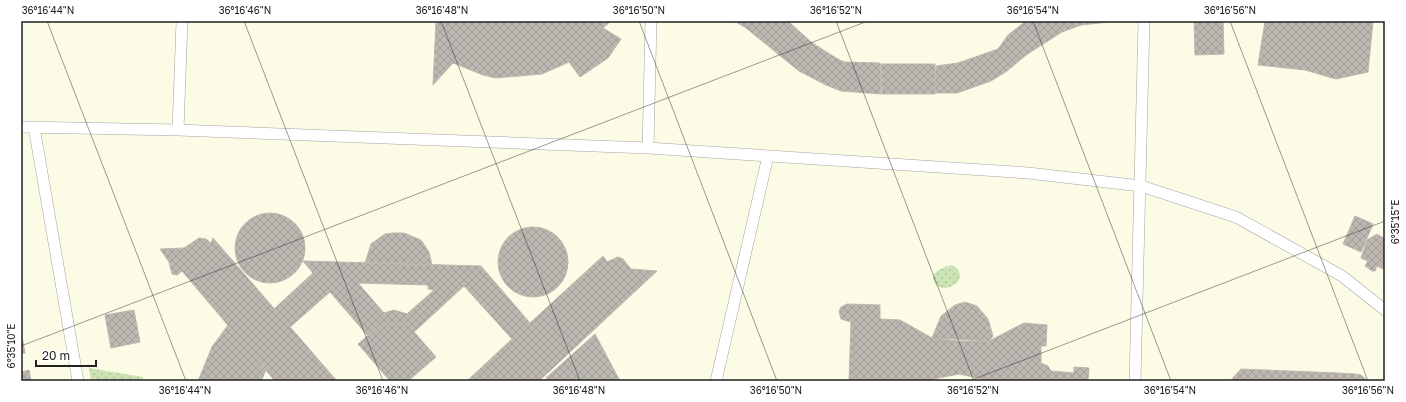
<svg xmlns="http://www.w3.org/2000/svg" width="1406" height="402" viewBox="0 0 1406 402" font-family="'Golos Text',sans-serif">
<style>
.education{fill:#fcfce6}
.grass{fill:url(#grass-dots)}
.building{fill:url(#building-cross-hatch);stroke:#c0b6ad;fill-rule:evenodd}
.lines{fill:none;stroke-linecap:round;stroke-linejoin:round}
.lane-casing{stroke:#a2a2a2;stroke-width:12}
.lane{stroke:#fff;stroke-width:11}
.ticks{fill:none;stroke:#212121;stroke-width:1;stroke-opacity:0.45}
.neatline{fill:none;stroke:#212121;stroke-width:1.5}
.ticks-label{font-size:10px;text-anchor:middle;fill:#212121}
</style>
<defs>
<pattern id="grass-dots" width="8" height="8" patternUnits="userSpaceOnUse"><rect width="8" height="8" fill="#cce4b5"/><path d="M2 2h.1M6 6h.1" fill="none" stroke="#afc39b" stroke-width="1.8" stroke-linecap="round"/></pattern>
<pattern id="building-cross-hatch" width="8" height="8" patternUnits="userSpaceOnUse"><rect width="8" height="8" fill="#bdb7b2"/><path d="M0 0l8 8M0 8l8-8" fill="none" stroke="#a29d99"/></pattern>
</defs>
<rect width="100%" height="100%" fill="#f0eee9"/>
<!-- education -->
<path class="education" d="M 21,21 L 1385,21 L 1385,381 L 21,381 Z"/>
<!-- grass -->
<path class="grass" d="M 952,265 C 973,277 947,295 936,285 C 926,274 944,266 952,265 Z
M 89,368 L 143,377 L 143,381 L 91,381 Z"/>
<!-- building -->
<path class="building" d="M 436,21 L 611,21 L 603,28 L 621,39 L 608,58 L 580,77 L 569,62 L 542,74 L 496,78 L 483,75 L 453,63 L 433,85 Z
M 720,21 L 788,21 L 811,42 L 836,58 L 844,62 L 880,63 L 881,94 L 841,91 L 826,85 L 799,71 L 746,28 L 736,22 Z
M 1026,21 L 1110,22 L 1081,25 L 1062,32 L 1026,55 L 1007,71 L 991,81 L 957,93 L 935,93 L 936,66 L 958,63 L 998,49 L 1008,35 Z
M 1194,21 L 1223,21 L 1224,54 L 1195,55 Z
M 1265,21 L 1373,21 L 1368,72 L 1336,79 L 1305,70 L 1258,65 Z
M 881,64 L 935,64 L 935,94 L 882,94 Z
M235 248a35 35 0 1 1 70 0a35 35 0 1 1-70 0Z
M 1355,216 L 1373,224 L 1361,252 L 1343,244 Z
M498 262a35 35 0 1 1 70 0a35 35 0 1 1-70 0Z
M 394,233 L 404,233 L 421,240 L 429,252 L 432,265 L 365,263 L 371,244 L 385,234 Z
M 1377,234 L 1385,239 L 1385,270 L 1377,266 L 1375,271 L 1372,271 L 1365,266 L 1368,261 L 1361,258 L 1367,240 Z
M 199,238 L 206,239 L 211,243 L 213,238 L 337,381 L 275,381 L 182,271 L 177,275 L 172,274 L 169,262 L 160,249 L 184,248 Z
M 603,256 L 607,262 L 618,257 L 623,259 L 631,269 L 657,271 L 539,381 L 467,381 L 512,339 L 464,286 L 414,332 L 407,324 L 380,325 L 368,336 L 330,292 L 290,327 L 274,309 L 313,273 L 303,261 L 481,266 L 530,323 ZM 358,283 L 428,285 L 428,289 L 434,290 L 407,314 L 394,310 L 384,313 Z
M 965,302 L 977,306 L 988,319 L 993,336 L 989,341 L 932,338 L 941,316 L 955,305 Z
M 847,304 L 880,305 L 880,319 L 900,320 L 932,338 L 958,341 L 989,341 L 1024,323 L 1047,325 L 1046,346 L 1041,346 L 1041,363 L 1048,366 L 1051,371 L 1074,373 L 1074,367 L 1089,368 L 1088,381 L 991,381 L 959,374 L 923,381 L 849,381 L 851,322 L 841,319 L 839,311 L 841,307 Z
M 134,310 L 140,342 L 111,348 L 105,315 Z
M 407,324 L 436,357 L 408,381 L 390,381 L 358,344 L 380,325 Z
M 228,325 L 266,370 L 261,381 L 198,381 L 212,347 Z
M 21,331 L 25,353 L 21,353 Z
M 595,334 L 620,381 L 548,381 L 546,378 Z
M 1241,369 L 1339,373 L 1339,381 L 1230,381 Z
M 29,370 L 31,381 L 21,381 L 21,372 Z
M 1339,373 L 1355,374 L 1361,375 L 1368,381 L 1339,381 Z"/>
<g class="lines">
<!-- lane casing -->
<g class="lane-casing">
<path id="lane" d="M 21,127 L 178,130 L 648,148 L 1028,173 L 1141,186 L 1236,217 L 1342,276 L 1385,310
M 34,127 L 78,381
M 178,130 L 182,21
M 648,148 L 651,21
M 716,381 L 768,156
M 1135,381 L 1144,21"/>
</g>
<!-- lane -->
<use href="#lane" class="lane"/>
</g>
<!-- ticks -->
<path class="ticks" d="M 47,21 L 186,381M 244,21 L 383,381M 441,21 L 580,381M 639,21 L 777,381M 836,21 L 974,381M 1033,21 L 1171,381M 1230,21 L 1368,381M 21,346 L 868,21M 969,381 L 1385,221"/>
<!-- border -->
<rect width="1406" height="402" fill="none" stroke="#ffffff" stroke-width="44"/>
<!-- scale -->
<path d="M36 360v6h60v-6" fill="none" stroke="#212121" stroke-width="2"/>
<text x="42" y="360" font-size="12" fill="#212121" stroke="#ffffff" stroke-width="3" paint-order="stroke">20 m</text>
<rect x="22" y="22" width="1362" height="358" class="neatline"/>
<g class="ticks-label">
<text x="48" y="14">36°16'44"N</text>
<text x="245" y="14">36°16'46"N</text>
<text x="442" y="14">36°16'48"N</text>
<text x="639" y="14">36°16'50"N</text>
<text x="836" y="14">36°16'52"N</text>
<text x="1033" y="14">36°16'54"N</text>
<text x="1230" y="14">36°16'56"N</text>
<text transform="translate(1395 222) rotate(-90)" y="4">6°35'15"E</text>
<text transform="translate(11 346) rotate(-90)" y="4">6°35'10"E</text>
<text x="185" y="394">36°16'44"N</text>
<text x="382" y="394">36°16'46"N</text>
<text x="579" y="394">36°16'48"N</text>
<text x="776" y="394">36°16'50"N</text>
<text x="973" y="394">36°16'52"N</text>
<text x="1170" y="394">36°16'54"N</text>
<text x="1368" y="394">36°16'56"N</text>
</g>
</svg>
